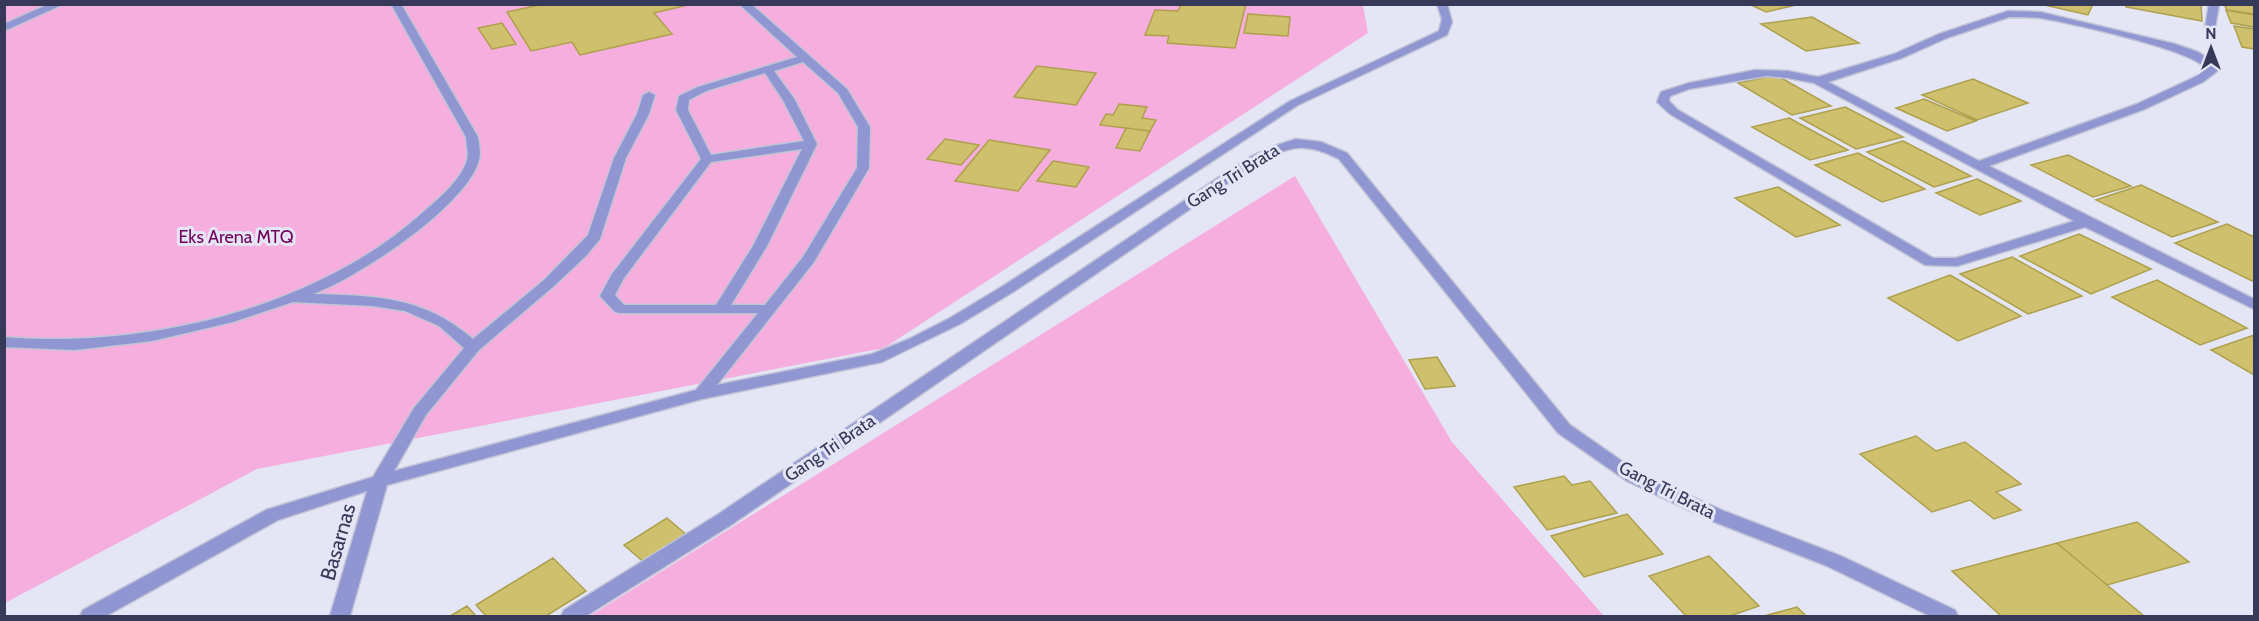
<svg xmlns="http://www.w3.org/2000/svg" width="2259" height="621" viewBox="0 0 2259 621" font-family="Cabin,sans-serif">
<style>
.green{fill:#f5aedd}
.building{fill:#cec06d;stroke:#aea04d;stroke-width:1.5}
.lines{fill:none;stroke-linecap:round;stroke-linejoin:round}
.minor-casing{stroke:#c1c3d6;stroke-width:3}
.minor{fill:#9096d1;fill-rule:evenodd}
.labels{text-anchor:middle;stroke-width:6;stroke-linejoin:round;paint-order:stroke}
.street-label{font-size:18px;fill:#373958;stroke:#e4e6f6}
.park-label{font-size:18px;fill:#73005b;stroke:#e4e6f6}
.near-street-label{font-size:21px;fill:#373958;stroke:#e4e6f6}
</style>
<rect width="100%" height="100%" fill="#e4e6f6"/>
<!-- green -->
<path class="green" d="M 5,5 L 1363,5 L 1368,33 L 884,348 L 257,469 L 5,603 Z
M 1295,176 L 1452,442 L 1604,616 L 590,616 Z"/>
<!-- building -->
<path class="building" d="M 692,4 L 654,13 L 672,34 L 580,55 L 572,42 L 531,51 L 507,12 L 544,4 Z
M 1181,4 L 1246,4 L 1235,48 L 1167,43 L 1169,36 L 1145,35 L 1155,10 L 1178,11 Z
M 1749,4 L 1800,4 L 1766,12 Z
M 2040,4 L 2093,4 L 2088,15 Z
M 2127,4 L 2201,4 L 2202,21 L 2126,7 Z
M 2224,4 L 2254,4 L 2254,14 L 2227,10 Z
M 2226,10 L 2254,15 L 2254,27 L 2231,23 Z
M 1248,14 L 1290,17 L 1288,36 L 1244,33 Z
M 1812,17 L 1859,43 L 1806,51 L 1761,24 Z
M 502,23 L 516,44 L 492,49 L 478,28 Z
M 2234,26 L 2254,29 L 2254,49 L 2242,47 Z
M 1037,66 L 1096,73 L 1076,105 L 1014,97 Z
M 1776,75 L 1831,106 L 1792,115 L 1738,83 Z
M 1973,79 L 2028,103 L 1977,120 L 1922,95 Z
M 1924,99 L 1976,121 L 1947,131 L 1896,108 Z
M 1119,104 L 1147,107 L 1142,118 L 1156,120 L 1150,131 L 1100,125 L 1106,114 L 1113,115 Z
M 1845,107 L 1903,137 L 1856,149 L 1800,118 Z
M 1789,118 L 1848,150 L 1810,160 L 1752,127 Z
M 1126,128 L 1150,131 L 1140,151 L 1116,148 Z
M 945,139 L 979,145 L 961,165 L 927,159 Z
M 989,140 L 1050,150 L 1018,191 L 955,181 Z
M 1903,141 L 1971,176 L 1934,187 L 1867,152 Z
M 1858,153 L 1925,189 L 1882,202 L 1815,165 Z
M 2068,155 L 2131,186 L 2093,197 L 2031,165 Z
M 1053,161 L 1089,167 L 1076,187 L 1037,181 Z
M 1977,179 L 2021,201 L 1980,215 L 1936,193 Z
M 2141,185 L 2218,222 L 2172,237 L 2096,200 Z
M 1778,187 L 1840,225 L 1796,237 L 1735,198 Z
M 2227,224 L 2254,237 L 2254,280 L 2252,281 L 2175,243 Z
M 2079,234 L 2151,269 L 2091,294 L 2020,256 Z
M 2012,257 L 2082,296 L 2028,314 L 1960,274 Z
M 1950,275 L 2021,316 L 1958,341 L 1888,298 Z
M 2157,280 L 2247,328 L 2200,345 L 2112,297 Z
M 2254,335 L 2254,375 L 2211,350 Z
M 1437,357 L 1455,386 L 1425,389 L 1409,360 Z
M 1916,436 L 1936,451 L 1965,442 L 2021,484 L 1996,492 L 2021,510 L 1994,519 L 1970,500 L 1932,512 L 1860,454 Z
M 1564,476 L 1572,485 L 1590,481 L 1617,513 L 1547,530 L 1514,487 Z
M 1627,514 L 1663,554 L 1584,577 L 1551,536 Z
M 667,518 L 689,537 L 646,564 L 624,545 Z
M 2137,522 L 2189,562 L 2107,585 L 2057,543 Z
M 2057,543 L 2107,585 L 2144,616 L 2001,616 L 1952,571 Z
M 1709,556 L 1759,606 L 1730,616 L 1686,616 L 1649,576 Z
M 553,558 L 586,591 L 546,616 L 486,616 L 476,605 Z
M 467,606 L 476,616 L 450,616 Z
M 1797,607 L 1806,616 L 1764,616 Z"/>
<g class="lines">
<!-- minor casing -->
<g class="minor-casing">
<path id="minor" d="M 49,4 L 64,4 L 4,31 L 4,24 Z
M 391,4 L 401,4 L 478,137 C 479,144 481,153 479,160 C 467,206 357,278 313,294 C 377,296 423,296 473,339 L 544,280 L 588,235 L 614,158 L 637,114 L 643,95 L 649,92 L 655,95 L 649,114 L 626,158 L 600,239 L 586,256 L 554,286 L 479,350 L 426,415 L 394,471 L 696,390 L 758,313 L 620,313 L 615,312 L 600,296 L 612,274 L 701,159 L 676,110 L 679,96 L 698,87 L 797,57 L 739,4 L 751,4 L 847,89 L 870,127 L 869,168 L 814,262 L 717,385 L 872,354 L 909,339 L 950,318 L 1003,286 L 1290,101 L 1439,31 L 1442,19 L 1437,4 L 1447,4 L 1452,22 L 1447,35 L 1298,105 L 1013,292 L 960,324 L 882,362 L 702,399 L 387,485 L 350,616 L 330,616 L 367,491 L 278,520 L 106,616 L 80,616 L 83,610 L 266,510 L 373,477 L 414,408 L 464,348 L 439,326 L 405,311 L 372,306 L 293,302 L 233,322 L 152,341 L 75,350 L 4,347 L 4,337 C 144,349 314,309 420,215 C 436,201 461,181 467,160 C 469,153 466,144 466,137 ZM 803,62 L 838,93 L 858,127 L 857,168 L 803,257 L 765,305 L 731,305 L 767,246 L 817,144 L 795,100 L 774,71 ZM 765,73 L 783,100 L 804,141 L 711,155 L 688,110 L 689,100 L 706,91 ZM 802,149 L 753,246 L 716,305 L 624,305 L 615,295 L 624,278 L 711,162 Z
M 2209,4 L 2219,4 L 2215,28 L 2210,31 L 2205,28 Z
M 2008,11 L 2040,12 L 2175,44 L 2198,52 L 2215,63 L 2218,70 L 2216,72 L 2203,82 L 2145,109 L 1989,166 L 2254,299 L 2254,309 L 2085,227 L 1957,266 L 1925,265 L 1670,114 L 1657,102 L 1661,92 L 1689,83 L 1755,70 L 1788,71 L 1818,77 L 1894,54 L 1939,34 ZM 2009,17 C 2019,17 2031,17 2041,18 C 2069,23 2195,50 2206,69 L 2195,77 L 2137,104 L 1979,161 L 1828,82 L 1902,58 L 1947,38 ZM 1766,76 L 1788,78 L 1814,83 L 2074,221 L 1956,258 L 1933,258 L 1678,110 L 1669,101 L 1670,96 L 1689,89 Z
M 1296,139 L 1321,142 L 1347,153 L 1570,425 L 1639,473 L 1724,511 L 1841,556 L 1955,610 L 1958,616 L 1930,616 L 1827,566 L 1712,521 L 1627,481 L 1558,433 L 1339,159 C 1302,140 1289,147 1254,165 L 731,525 L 586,616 L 561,616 L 564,610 L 717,515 L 1246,159 L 1271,147 Z"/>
</g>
<!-- minor -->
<use href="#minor" class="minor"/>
</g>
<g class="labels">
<!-- street labels -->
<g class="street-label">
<text transform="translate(1233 176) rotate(-32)" y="6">Gang Tri Brata</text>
<text transform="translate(830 448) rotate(-34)" y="6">Gang Tri Brata</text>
<text transform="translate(1667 490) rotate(27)" y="6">Gang Tri Brata</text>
</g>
<!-- park labels -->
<g class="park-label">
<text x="236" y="243">Eks Arena MTQ</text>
</g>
<!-- near-street labels -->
<g class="near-street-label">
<text transform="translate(338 542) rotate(-74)" y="7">Basarnas</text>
</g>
</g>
<!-- border -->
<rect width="2259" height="621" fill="none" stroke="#373958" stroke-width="12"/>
<!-- north arrow -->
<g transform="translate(2211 48)" stroke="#e4e6f6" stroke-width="4.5" paint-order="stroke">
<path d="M0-4.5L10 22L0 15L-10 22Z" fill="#373958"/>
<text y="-9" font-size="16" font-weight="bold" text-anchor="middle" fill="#373958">N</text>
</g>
</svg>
